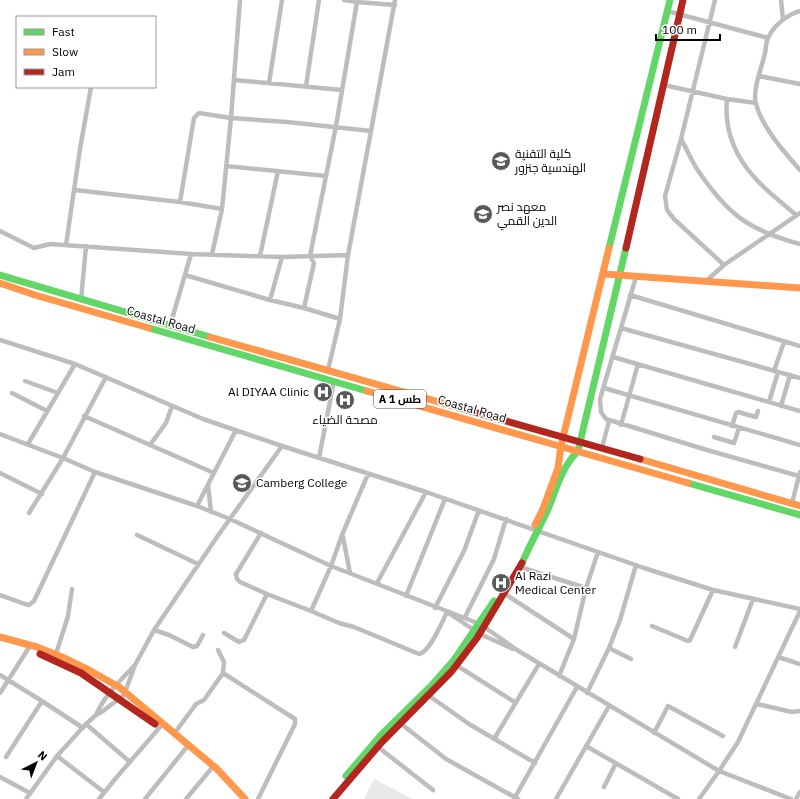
<svg xmlns="http://www.w3.org/2000/svg" width="800" height="799" viewBox="0 0 800 799" font-family="'IBM Plex Sans',Cairo,sans-serif">
<style>
.grass{fill:#e8e8e8}
.lines{fill:none;stroke-linecap:round;stroke-linejoin:round}
.street{stroke:#bdbdbd;stroke-width:4.5}
.fast{stroke:#63d668;stroke-width:7}
.slow{stroke:#ff974d;stroke-width:7}
.jam{stroke:#b3261e;stroke-width:7}
.labels{text-anchor:middle;stroke-width:3;stroke-linejoin:round;paint-order:stroke}
.shield{fill:#fff;stroke:#4c4c4c;stroke-width:1}
.shield-label{font-size:11px;font-weight:bold;fill:#000}
.poi-label{font-size:12px;fill:#000;stroke:#fff;text-anchor:start}
.street-label{font-size:12px;fill:#000;stroke:#fff}
</style>
<rect width="100%" height="100%" fill="#fff"/>
<!-- grass -->
<path class="grass" d="M 374,779 L 413,799 L 364,799 Z"/>
<g class="lines">
<!-- street -->
<path class="street" d="M 715,0 L 681,139 L 665,196 L 667,210 L 674,219 L 724,265
M 781,0 L 783,20
M 357,2 L 395,5
M 667,11 L 768,38
M 800,11 C 787,15 774,25 768,38 C 766,42 766,48 765,53 C 762,67 752,90 756,104 C 762,127 784,152 800,170
M 759,76 L 800,84
M 234,80 L 342,90
M 269,83 L 282,0
M 664,85 L 727,99 L 756,103
M 306,86 L 319,0
M 727,99 C 724,129 735,156 755,178 C 767,192 783,203 796,215
M 371,131 L 395,0
M 681,139 C 687,149 691,160 697,169 C 727,214 748,230 800,244
M 226,166 L 326,176
M 75,190 L 180,202 L 222,209
M 180,202 L 194,118 L 199,113 L 231,118 L 287,122 L 371,131 L 348,255 L 340,319 L 328,370
M 0,231 L 34,248 L 50,244 L 191,254
M 66,245 L 80,149 L 91,87
M 212,254 L 222,209 L 231,118 L 240,0
M 260,256 L 278,171
M 185,275 L 270,300 L 304,308
M 636,277 L 600,399 L 601,412 L 606,419 L 707,450 L 799,476
M 705,282 L 724,265 L 800,213
M 630,295 L 800,346
M 81,300 L 86,246
M 270,300 L 282,257
M 340,319 L 304,308 L 314,263 L 310,256 L 336,126 L 357,2 L 344,0
M 170,326 L 191,254 L 282,257 L 348,255
M 621,328 L 800,378
M 0,340 L 75,364 L 203,419 L 282,446 L 426,492 L 644,568 L 713,590 L 800,609
M 613,357 L 800,411
M 774,371 L 784,342
M 25,381 L 58,393
M 604,388 L 800,445
M 12,393 L 47,411
M 769,402 L 778,372
M 781,406 L 790,375
M 84,416 L 214,473
M 621,425 L 638,364
M 732,426 L 736,413 L 738,412 L 756,417 L 758,411
M 0,434 L 63,458 L 95,472 L 197,506 L 230,519 L 331,566 L 480,624 L 517,650 L 719,771 L 791,799
M 714,437 L 734,443 L 739,428
M 28,444 L 75,364
M 150,445 L 166,423 L 172,406
M 602,448 L 609,421
M 319,458 L 334,381
M 0,473 L 42,494
M 368,474 L 342,535 L 331,566 L 311,611 L 339,623 L 354,627 L 419,654 C 430,652 442,622 447,612
M 208,485 L 211,512
M 792,503 L 800,472
M 197,506 L 236,430
M 29,513 L 63,458 L 106,377
M 261,533 L 236,574 L 237,579 L 240,582 L 267,594 L 311,611
M 137,535 L 198,564
M 343,537 L 350,573
M 520,567 L 586,588
M 377,583 L 426,492
M 505,594 L 574,639
M 0,595 L 25,604 L 29,605 L 34,601 L 95,472
M 406,596 L 445,499
M 435,608 L 464,551 L 479,510
M 450,614 L 480,634 L 513,649
M 465,617 L 494,559 L 506,519
M 652,626 L 688,641 L 690,640 L 713,590
M 154,630 L 169,635 L 193,647 L 197,646 L 203,635
M 224,633 L 239,642 L 244,640 L 267,594
M 735,647 L 753,599
M 609,648 L 631,659
M 56,654 L 68,616 L 72,589
M 778,657 L 800,664
M 456,665 L 516,703
M 223,673 L 295,719 L 295,724 L 258,799
M 0,675 L 42,701 L 83,728
M 559,676 L 574,639 L 586,588 L 598,552
M 0,693 L 28,649
M 587,693 L 609,648 L 620,620 L 636,565
M 428,695 L 469,724 L 535,763
M 757,704 L 792,712 L 800,711
M 96,715 C 104,696 120,681 134,666
M 400,723 L 446,759 L 518,799
M 86,724 L 130,762
M 654,733 L 668,706 L 723,736
M 174,734 L 196,704 L 204,700 L 223,673 L 224,662 L 218,650
M 494,739 L 539,664
M 586,746 L 678,799
M 378,747 L 433,790
M 57,756 L 104,792
M 6,757 L 42,701
M 0,777 L 30,793
M 604,787 L 616,763
M 26,799 L 57,756 L 86,724 L 96,715 L 103,711 L 124,695 L 135,665 L 154,630 L 217,537 L 282,446
M 99,799 L 116,778 L 160,727
M 145,799 L 186,748
M 186,799 L 211,769
M 514,799 L 577,687
M 556,799 L 609,706
M 699,799 L 719,771 L 738,742 L 800,611
M 796,799 L 800,792"/>
<!-- fast -->
<path class="fast" d="M 609,248 L 670,0
M 0,275 L 210,337
M 149,328 L 367,391
M 688,483 L 800,515
M 522,563 C 529,547 537,532 545,516 C 556,493 559,470 578,451 L 626,248
M 346,776 L 381,735 L 430,687 L 454,660 L 494,601"/>
<!-- slow -->
<path class="slow" d="M 604,274 L 800,288
M 0,283 L 35,295 L 149,328
M 210,337 L 467,410
M 367,391 L 688,483
M 640,459 L 800,506
M 535,525 L 543,509 L 558,468 L 561,446 L 609,248
M 0,637 L 37,647 L 62,657 L 87,669 L 119,687 L 216,768 L 245,799"/>
<!-- jam -->
<path class="jam" d="M 626,248 L 683,0
M 467,410 L 640,459
M 40,654 L 81,673 L 155,724
M 333,799 L 381,743 L 452,671 L 477,638 L 522,563"/>
</g>
<!-- icons -->
<defs>
<g id="university-disc" transform="scale(1)"><circle r="9.5" fill="#595959" stroke="#fff"/><path d="M0-5L7-2L0 1L-7-2ZM-4 1L0 2.5L4 1V4Q0 6-4 4Z" fill="#fff"/></g>
<g id="hospital-disc" transform="scale(1)"><circle r="9.5" fill="#595959" stroke="#fff"/><path d="M-5-5h3v3.5h4V-5h3V5h-3V1.5h-4V5h-3Z" fill="#fff"/></g>
</defs>
<g fill-rule="evenodd">
<use href="#university-disc" x="501" y="161"/>
<use href="#university-disc" x="483" y="214"/>
<use href="#hospital-disc" x="323" y="392"/>
<use href="#hospital-disc" x="345" y="400"/>
<use href="#university-disc" x="242" y="483"/>
<use href="#hospital-disc" x="501" y="583"/>
</g>
<g class="labels">
<!-- shield labels -->
<rect class="shield" x="374" y="390" width="52" height="18" rx="3"/>
<g class="shield-label">
<text x="400" y="403">A 1 طس</text>
</g>
<!-- poi labels -->
<g class="poi-label">
<text x="515" y="158">كلية التقنية<tspan x="515" dy="14">الهندسية جنزور</tspan></text>
<text x="497" y="211">معهد نصر<tspan x="497" dy="14">الدين القمي</tspan></text>
<text x="309" y="396" text-anchor="end">Al DIYAA Clinic</text>
<text x="345" y="424" text-anchor="middle">مصحة الضياء</text>
<text x="256" y="487">Camberg College</text>
<text x="515" y="580">Al Razi<tspan x="515" dy="14">Medical Center</tspan></text>
</g>
<!-- street labels -->
<g class="street-label">
<text transform="translate(161 320) rotate(16)" y="4">Coastal Road</text>
<text transform="translate(472 409) rotate(16)" y="4">Coastal Road</text>
</g>
</g>
<!-- legend -->
<rect x="16" y="16" width="140" height="72" fill="#ffffff" stroke="#999999"/>
<rect x="24" y="29" width="20" height="6" fill="#63d668" stroke="#999999"/>
<text x="52" y="36" font-size="12" fill="#000000">Fast</text>
<rect x="24" y="49" width="20" height="6" fill="#ff974d" stroke="#999999"/>
<text x="52" y="56" font-size="12" fill="#000000">Slow</text>
<rect x="24" y="69" width="20" height="6" fill="#b3261e" stroke="#999999"/>
<text x="52" y="76" font-size="12" fill="#000000">Jam</text>
<!-- north arrow -->
<g transform="translate(36 763) rotate(42)" stroke="#ffffff" stroke-width="3" paint-order="stroke">
<path d="M0-3L7 15L0 10L-7 15Z" fill="#000000"/>
<text y="-6" font-size="11" font-weight="bold" text-anchor="middle" fill="#000000">N</text>
</g>
<!-- scale -->
<path d="M656 34v6h64v-6" fill="none" stroke="#000000" stroke-width="2"/>
<text x="662" y="34" font-size="12" fill="#000000" stroke="#ffffff" stroke-width="3" paint-order="stroke">100 m</text>
</svg>
